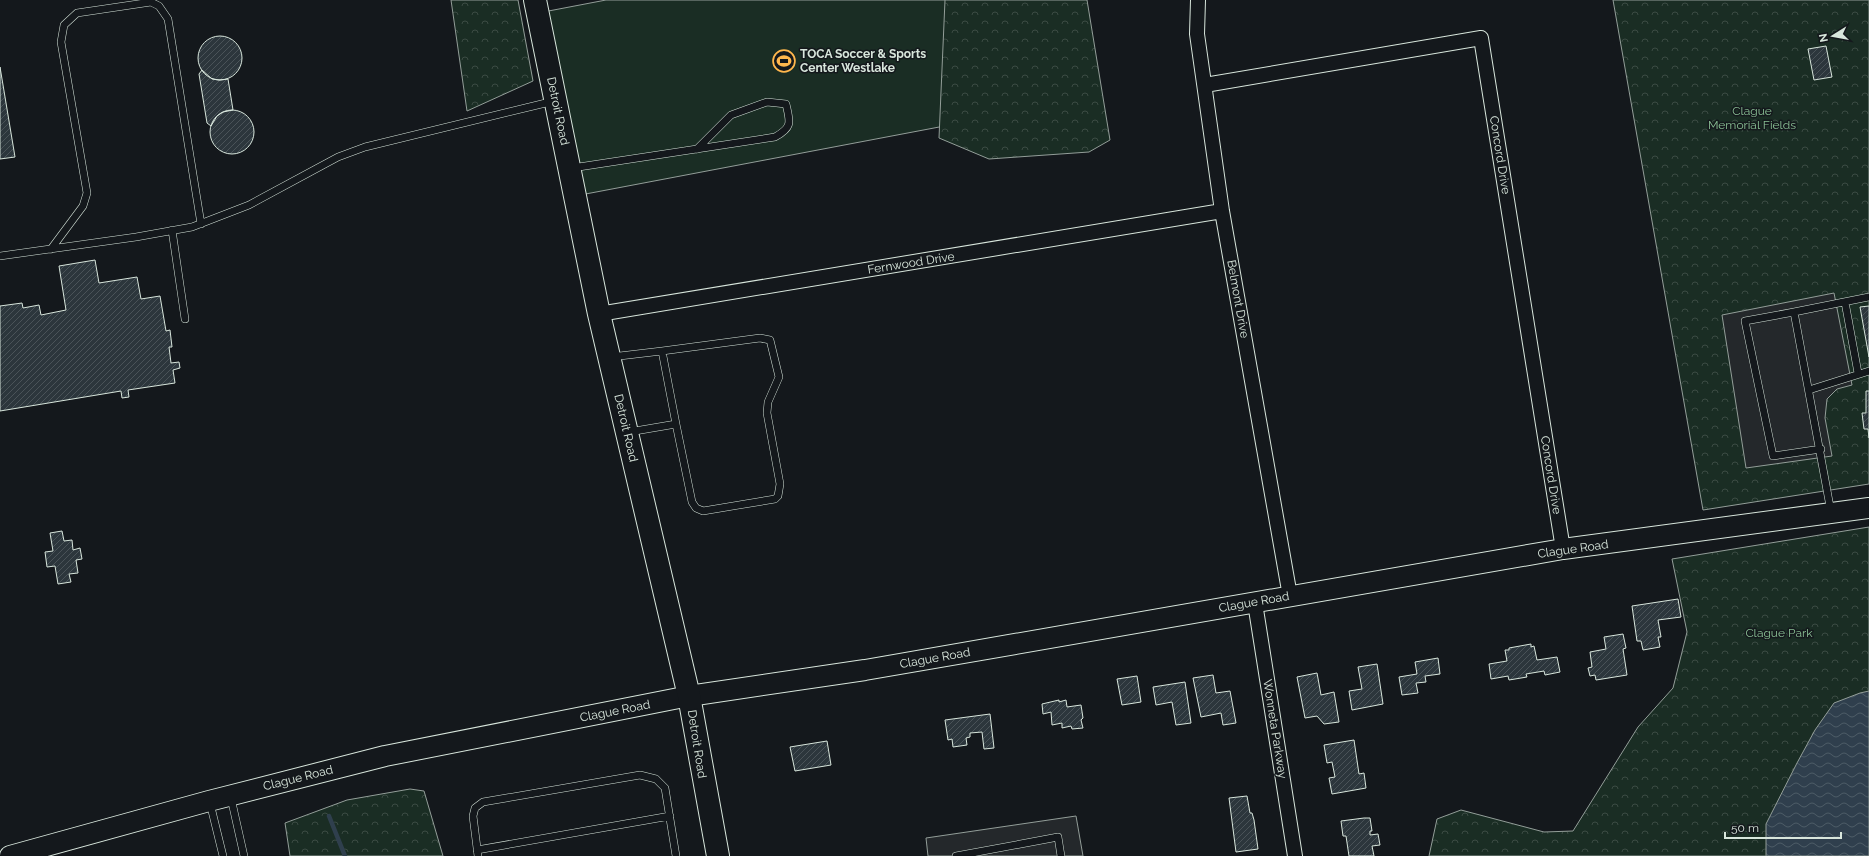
<svg xmlns="http://www.w3.org/2000/svg" width="1869" height="856" viewBox="0 0 1869 856" font-family="Raleway,sans-serif">
<style>
.green{fill:#1a2d24;stroke:#939e99}
.forest{fill:url(#forest-crowns);stroke:#939e99}
.parking{fill:#24282b;stroke:#939e99}
.water{fill:url(#water-waves);stroke:#939e99}
.lines{fill:none;stroke-linecap:round;stroke-linejoin:round}
.stream{stroke:#2f3f4d;stroke-width:4.5}
.building{fill:url(#building-hatch);stroke:#d8e6dc}
.service-casing{stroke:#d8e6dc;stroke-width:8}
.minor-casing{stroke:#d8e6dc;stroke-width:16}
.secondary-casing{stroke:#d8e6dc;stroke-width:22}
.primary-casing{stroke:#d8e6dc;stroke-width:24}
.service{stroke:#14181c;stroke-width:7}
.minor{stroke:#14181c;stroke-width:14}
.secondary{stroke:#14181c;stroke-width:20}
.primary{stroke:#14181c;stroke-width:22}
.labels{text-anchor:middle;stroke-width:3;stroke-linejoin:round;paint-order:stroke}
.poi-label{font-size:12px;font-weight:bold;fill:#d8e6dc;stroke:#14181c;text-anchor:start}
.street-label{font-size:12px;fill:#d8e6dc;stroke:#14181c}
.park-label{font-size:12px;fill:#8ac095;stroke:#14181c}
</style>
<defs>
<pattern id="forest-crowns" width="20" height="18" patternUnits="userSpaceOnUse"><rect width="20" height="18" fill="#1a2d24"/><path d="M2 6a3 3 0 1 1 6 0M12 15a3 3 0 1 1 6 0" fill="none" stroke="#3b4b43"/></pattern>
<pattern id="water-waves" width="16" height="10" patternUnits="userSpaceOnUse"><rect width="16" height="10" fill="#2f3f4d"/><path d="M0 5q4-4 8 0t8 0" fill="none" stroke="#4c5b66"/></pattern>
<pattern id="building-hatch" width="6" height="6" patternUnits="userSpaceOnUse"><rect width="6" height="6" fill="#2c363c"/><path d="M-1 1l2-2M0 6l6-6M5 7l2-2" fill="none" stroke="#4a5358"/></pattern>
</defs>
<rect width="100%" height="100%" fill="#14181c"/>
<!-- green -->
<path class="green" d="M 606,0 L 1008,0 L 1029,110 L 575,196 L 538,13 Z"/>
<!-- forest -->
<path class="forest" d="M 451,0 L 518,0 L 533,81 L 467,111 Z
M 945,0 L 1087,0 L 1110,140 L 1089,152 L 989,159 L 939,138 Z
M 1613,0 L 1869,0 L 1869,484 L 1703,510 Z
M 1869,527 L 1869,856 L 1429,856 L 1437,819 L 1461,810 L 1544,832 L 1573,831 L 1638,727 L 1673,688 L 1687,632 L 1672,559 Z
M 410,789 L 424,791 L 443,856 L 290,856 L 285,823 L 347,800 Z"/>
<!-- parking -->
<path class="parking" d="M 1834,293 L 1852,385 L 1837,389 L 1827,399 L 1825,418 L 1832,456 L 1746,468 L 1722,315 Z
M 1076,816 L 1083,856 L 928,856 L 926,838 Z"/>
<!-- water -->
<path class="water" d="M 1869,691 L 1869,856 L 1766,856 L 1766,824 L 1797,763 L 1815,730 L 1834,703 L 1860,693 Z"/>
<g class="lines">
<!-- stream -->
<path class="stream" d="M 329,816 L 345,856"/>
</g>
<!-- building -->
<path class="building" d="M198 58a22 22 0 1 1 44 0a22 22 0 1 1-44 0Z
M 1826,46 L 1832,77 L 1814,80 L 1808,49 Z
M 0,67 L 15,157 L 0,159 Z
M 202,70 L 212,79 L 219,80 L 228,79 L 233,110 L 223,112 L 217,116 L 211,126 L 207,123 L 199,74 Z
M210 132a22 22 0 1 1 44 0a22 22 0 1 1-44 0Z
M 95,260 L 99,283 L 137,277 L 141,299 L 160,296 L 166,331 L 170,330 L 172,347 L 169,347 L 171,363 L 179,362 L 180,368 L 173,370 L 175,383 L 128,390 L 129,397 L 122,398 L 121,391 L 0,411 L 0,306 L 22,303 L 23,308 L 39,305 L 41,315 L 66,310 L 59,266 Z
M 1869,306 L 1869,357 L 1860,307 Z
M 1866,391 L 1869,391 L 1869,438 L 1868,429 L 1864,429 L 1862,413 L 1866,413 Z
M 62,531 L 64,541 L 72,540 L 73,550 L 80,548 L 82,559 L 76,560 L 78,573 L 69,574 L 71,582 L 58,584 L 55,566 L 47,567 L 45,552 L 53,551 L 50,533 Z
M 1678,599 L 1681,617 L 1658,620 L 1661,637 L 1658,637 L 1660,647 L 1643,650 L 1641,641 L 1637,641 L 1632,606 Z
M 1623,634 L 1626,648 L 1623,649 L 1627,675 L 1596,680 L 1595,675 L 1590,676 L 1588,668 L 1592,667 L 1590,652 L 1606,649 L 1604,637 Z
M 1531,644 L 1531,647 L 1534,646 L 1537,660 L 1557,657 L 1560,672 L 1545,675 L 1544,671 L 1526,674 L 1527,677 L 1509,680 L 1508,676 L 1491,679 L 1489,664 L 1507,661 L 1505,650 L 1509,650 L 1509,648 Z
M 1438,658 L 1440,674 L 1425,676 L 1426,682 L 1416,683 L 1418,693 L 1402,695 L 1399,677 L 1417,674 L 1415,662 Z
M 1377,664 L 1383,704 L 1352,710 L 1349,691 L 1362,689 L 1358,667 Z
M 1317,673 L 1321,695 L 1334,692 L 1339,722 L 1324,724 L 1317,716 L 1305,718 L 1297,677 Z
M 1213,675 L 1216,693 L 1230,691 L 1236,723 L 1223,725 L 1221,713 L 1201,717 L 1193,678 Z
M 1137,676 L 1141,702 L 1122,705 L 1117,679 Z
M 1185,682 L 1191,723 L 1176,725 L 1172,702 L 1156,705 L 1153,687 Z
M 1059,700 L 1059,702 L 1066,700 L 1067,707 L 1081,705 L 1083,718 L 1081,720 L 1083,728 L 1072,729 L 1071,726 L 1062,728 L 1062,723 L 1052,725 L 1051,712 L 1043,714 L 1042,704 Z
M 990,714 L 994,748 L 984,749 L 982,732 L 970,733 L 970,737 L 966,738 L 967,745 L 953,747 L 952,739 L 948,740 L 945,720 Z
M 1354,740 L 1359,774 L 1364,773 L 1366,788 L 1332,794 L 1329,778 L 1335,777 L 1332,762 L 1327,763 L 1324,745 Z
M 827,741 L 831,765 L 795,771 L 790,747 Z
M 1247,796 L 1250,813 L 1252,813 L 1254,820 L 1258,849 L 1236,852 L 1229,798 Z
M 1364,818 L 1370,818 L 1372,831 L 1370,831 L 1370,835 L 1378,834 L 1380,845 L 1372,846 L 1374,856 L 1349,856 L 1346,836 L 1343,836 L 1341,821 Z"/>
<g class="lines">
<!-- service casing -->
<g class="service-casing">
<path id="service" d="M 572,168 L 775,137 C 793,127 790,122 786,104 L 767,102 L 731,115 L 697,149
M 172,230 L 185,319
M 51,249 L 83,206 L 87,193 L 61,42 L 64,25 L 77,13 L 151,2 L 159,6 L 168,19 L 201,224
M 0,256 L 136,237 L 192,227 L 249,205 L 338,157 L 365,147 L 554,101
M 1845,302 L 1858,373
M 1794,312 L 1745,321 L 1773,456 L 1821,449
M 662,351 L 760,338 L 770,340 L 779,377 L 768,402 L 767,413 L 780,484 L 778,496 L 775,499 L 703,511 L 696,508 L 692,502 L 676,424
M 611,357 L 662,351 L 676,424 L 629,432
M 1809,390 L 1869,371
M 1831,512 L 1794,312 L 1869,297
M 231,798 L 244,856
M 210,803 L 223,856
M 477,850 L 670,816
M 478,856 L 473,816 L 475,808 L 483,802 L 640,775 L 656,779 L 665,788 L 676,856
M 956,856 L 1058,837 L 1061,856"/>
</g>
<!-- minor casing -->
<g class="minor-casing">
<path id="minor" d="M 1198,0 L 1197,34 L 1222,211 L 1290,596
M 1205,85 L 1481,38 L 1563,549
M 599,314 L 1222,211
M 1255,603 L 1295,856"/>
</g>
<!-- secondary casing -->
<g class="secondary-casing">
<path id="secondary" d="M 10,856 L 209,801 L 385,756 L 689,696 L 865,670 L 1563,549 L 1869,508"/>
</g>
<!-- primary casing -->
<g class="primary-casing">
<path id="primary" d="M 535,0 L 599,314 L 689,696 L 718,856"/>
</g>
<!-- service -->
<use href="#service" class="service"/>
<!-- minor -->
<use href="#minor" class="minor"/>
<!-- secondary -->
<use href="#secondary" class="secondary"/>
<!-- primary -->
<use href="#primary" class="primary"/>
</g>
<!-- icons -->
<defs>
<g id="stadium-ring" transform="scale(1.15)"><circle r="9.5" fill="#14181c" stroke="#ffb74d" stroke-width="1.5"/><path d="M0-5a6.5 5 0 1 0 0 10a6.5 5 0 1 0 0-10ZM-3.5-1.8h7v3.6h-7Z" fill="#ffb74d"/></g>
</defs>
<g fill-rule="evenodd">
<use href="#stadium-ring" x="784" y="61"/>
</g>
<g class="labels">
<!-- poi labels -->
<g class="poi-label">
<text x="800" y="58">TOCA Soccer &amp; Sports<tspan x="800" dy="14">Center Westlake</tspan></text>
</g>
<!-- street labels -->
<g class="street-label">
<text transform="translate(558 111) rotate(78)" y="4">Detroit Road</text>
<text transform="translate(1500 155) rotate(81)" y="4">Concord Drive</text>
<text transform="translate(911 263) rotate(-9)" y="4">Fernwood Drive</text>
<text transform="translate(1238 299) rotate(80)" y="4">Belmont Drive</text>
<text transform="translate(626 428) rotate(77)" y="4">Detroit Road</text>
<text transform="translate(1551 475) rotate(81)" y="4">Concord Drive</text>
<text transform="translate(1573 549) rotate(-8)" y="4">Clague Road</text>
<text transform="translate(1254 602) rotate(-10)" y="4">Clague Road</text>
<text transform="translate(935 658) rotate(-10)" y="4">Clague Road</text>
<text transform="translate(615 711) rotate(-11)" y="4">Clague Road</text>
<text transform="translate(1275 729) rotate(81)" y="4">Wonneta Parkway</text>
<text transform="translate(697 744) rotate(81)" y="4">Detroit Road</text>
<text transform="translate(298 778) rotate(-14)" y="4">Clague Road</text>
</g>
<!-- park labels -->
<g class="park-label">
<text x="1752" y="115">Clague<tspan x="1752" dy="14">Memorial Fields</tspan></text>
<text x="1779" y="637">Clague Park</text>
</g>
</g>
<!-- north arrow -->
<g transform="translate(1833 36) rotate(259)" stroke="#14181c" stroke-width="3" paint-order="stroke">
<path d="M0-3L7 15L0 10L-7 15Z" fill="#d8e6dc"/>
<text y="-6" font-size="11" font-weight="bold" text-anchor="middle" fill="#d8e6dc">N</text>
</g>
<!-- scale -->
<path d="M1725 832v6h116v-6" fill="none" stroke="#d8e6dc" stroke-width="2"/>
<text x="1731" y="832" font-size="12" fill="#d8e6dc" stroke="#14181c" stroke-width="3" paint-order="stroke">50 m</text>
</svg>
